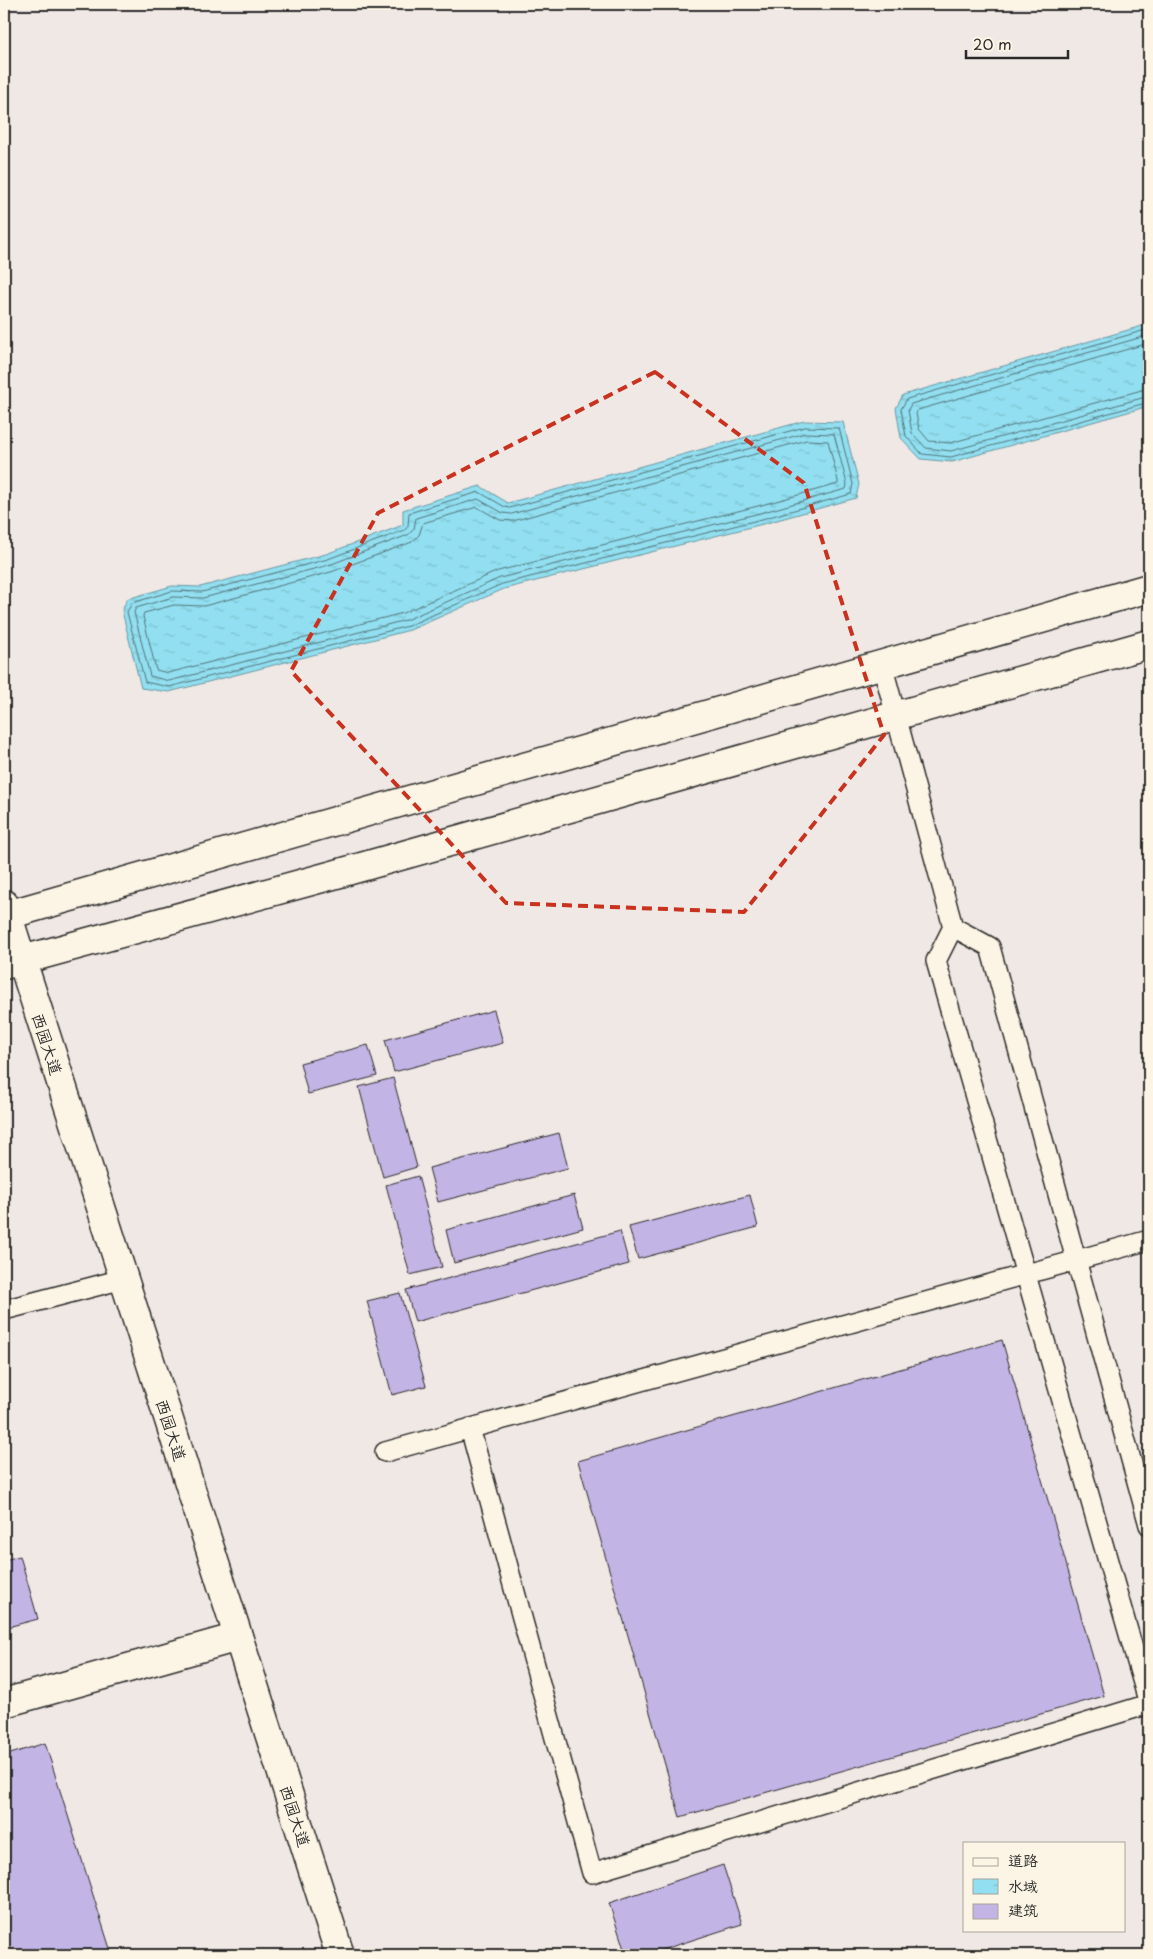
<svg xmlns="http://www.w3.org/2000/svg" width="1153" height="1959" viewBox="0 0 1153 1959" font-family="'Playpen Sans','LXGW WenKai TC',sans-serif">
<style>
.water{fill:url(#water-ripples);stroke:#6897a1}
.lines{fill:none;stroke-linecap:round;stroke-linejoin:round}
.shore{stroke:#54737a;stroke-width:1}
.building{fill:#c2b4e5;stroke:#2b2b2b}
.service-casing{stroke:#2b2b2b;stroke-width:22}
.minor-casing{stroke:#2b2b2b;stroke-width:31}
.tertiary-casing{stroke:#2b2b2b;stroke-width:31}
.primary-casing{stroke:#2b2b2b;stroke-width:31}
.service{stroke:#fcf5e5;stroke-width:19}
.minor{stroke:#fcf5e5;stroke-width:28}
.tertiary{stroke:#fcf5e5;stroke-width:28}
.primary{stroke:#fcf5e5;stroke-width:28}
.marked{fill:none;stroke:#c8321e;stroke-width:4;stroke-dasharray:10 6;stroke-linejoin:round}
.labels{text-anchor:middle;stroke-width:4.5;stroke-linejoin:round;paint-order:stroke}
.street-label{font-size:16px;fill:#2b2b2b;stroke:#fcf5e5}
</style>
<defs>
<pattern id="water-ripples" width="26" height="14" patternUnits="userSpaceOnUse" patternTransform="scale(1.25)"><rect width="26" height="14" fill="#91dff0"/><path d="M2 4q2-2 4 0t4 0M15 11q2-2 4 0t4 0" fill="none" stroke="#7dc0ce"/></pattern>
</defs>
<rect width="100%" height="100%" fill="#f0e8e5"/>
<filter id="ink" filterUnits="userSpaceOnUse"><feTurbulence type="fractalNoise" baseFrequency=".02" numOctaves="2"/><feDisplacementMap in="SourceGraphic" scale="10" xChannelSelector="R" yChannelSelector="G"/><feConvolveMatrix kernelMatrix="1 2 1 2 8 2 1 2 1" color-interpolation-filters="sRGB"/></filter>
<g filter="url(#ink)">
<!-- water -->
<path class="water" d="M 1149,324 L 1149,406 L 952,462 L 921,459 L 901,438 L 896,408 L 903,395 Z
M 804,421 L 843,422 L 859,484 L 856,498 L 763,524 L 504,589 L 410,630 L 169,692 L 141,688 L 122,611 L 127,599 L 172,586 L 200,587 L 326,554 L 403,525 L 403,510 L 480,486 L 508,503 Z"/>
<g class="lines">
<!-- shore -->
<path class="shore" d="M 1149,329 L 907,399 L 901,409 L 906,436 L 922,454 L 951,457 L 1149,402
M 1149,335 L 911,404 L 908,410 L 912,433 L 926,448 L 951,451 L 1149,396
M 1149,343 L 918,410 L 916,413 L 919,429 L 929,441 L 950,443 L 1149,388
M 805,427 L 839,428 L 853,484 L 851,494 L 762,519 L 502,584 L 408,626 L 169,687 L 145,682 L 127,612 L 132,603 L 172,591 L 202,592 L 328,559 L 405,530 L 408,526 L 409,513 L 479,492 L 505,507 L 509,508 Z
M 806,433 L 834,434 L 847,484 L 846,489 L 760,513 L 500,578 L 406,620 L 169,681 L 150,676 L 134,612 L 136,608 L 173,597 L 203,598 L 329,565 L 408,535 L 414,529 L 416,518 L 478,499 L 503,513 L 511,514 Z
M 807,440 L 828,441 L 838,481 L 838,484 L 758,506 L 498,571 L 403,613 L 168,673 L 156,670 L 143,616 L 144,613 L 174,605 L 204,606 L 331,572 L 412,542 L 419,535 L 423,523 L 477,507 L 500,520 L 512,521 Z"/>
</g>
<!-- building -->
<path class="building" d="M 494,1010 L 503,1043 L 394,1072 L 385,1040 Z
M 368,1045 L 377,1076 L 308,1094 L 300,1063 Z
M 393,1078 L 417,1167 L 383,1177 L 359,1087 Z
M 559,1133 L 568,1168 L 438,1202 L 429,1168 Z
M 418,1176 L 442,1267 L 410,1275 L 386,1185 Z
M 574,1195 L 583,1228 L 454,1263 L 446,1230 Z
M 750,1195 L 758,1227 L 638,1259 L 629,1227 Z
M 620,1231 L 629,1264 L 415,1322 L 406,1290 Z
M 400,1293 L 426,1386 L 392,1395 L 367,1301 Z
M 1002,1340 L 1104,1696 L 680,1817 L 578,1461 Z
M 20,1556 L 38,1619 L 4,1628 L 4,1560 Z
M 45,1743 L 112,1955 L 4,1955 L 4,1756 Z
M 723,1865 L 742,1924 L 646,1955 L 626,1955 L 609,1903 Z"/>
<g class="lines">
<!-- service casing -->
<g class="service-casing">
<path id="service" d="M 882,664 L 953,927
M 4,1310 L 123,1279
M 470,1428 L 592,1873 L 1149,1704
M 385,1452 L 1149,1240
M 1149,1704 L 936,961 L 953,927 L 990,947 L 1149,1525"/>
</g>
<!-- minor casing -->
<g class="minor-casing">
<path id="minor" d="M 4,1703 L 238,1637"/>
</g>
<!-- tertiary casing -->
<g class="tertiary-casing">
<path id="tertiary" d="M 4,904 L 340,1955"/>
</g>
<!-- primary casing -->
<g class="primary-casing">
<path id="primary" d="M 4,916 L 1149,588
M 4,965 L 333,875 L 1149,644"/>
</g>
<!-- service -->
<use href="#service" class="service"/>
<!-- minor -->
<use href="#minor" class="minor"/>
<!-- tertiary -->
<use href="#tertiary" class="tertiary"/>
<!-- primary -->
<use href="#primary" class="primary"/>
</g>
</g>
<!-- marked area -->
<path class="marked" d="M 655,372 L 804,483 L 884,735 L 744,912 L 506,903 L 291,671 L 378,513 Z"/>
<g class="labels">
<!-- street labels -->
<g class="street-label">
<text transform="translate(47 1044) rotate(72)" y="6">西园大道</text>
<text transform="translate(171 1430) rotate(72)" y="6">西园大道</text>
<text transform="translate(295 1816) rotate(72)" y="6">西园大道</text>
</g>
</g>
<!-- margin -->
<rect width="1153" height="1959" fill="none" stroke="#fcf5e5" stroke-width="20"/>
<rect x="10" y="10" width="1133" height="1939" fill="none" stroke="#2b2b2b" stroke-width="2" filter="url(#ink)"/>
<!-- legend -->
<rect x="963" y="1842" width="162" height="90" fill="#fcf5e5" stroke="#a8a49b"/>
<rect x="973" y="1858" width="25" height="8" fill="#fcf5e5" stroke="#a8a49b"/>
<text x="1008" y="1866" font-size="15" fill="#2b2b2b">道路</text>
<rect x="973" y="1879" width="25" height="15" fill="url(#water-ripples)" stroke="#a8a49b"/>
<text x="1008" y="1892" font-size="15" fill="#2b2b2b">水域</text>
<rect x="973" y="1904" width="25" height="15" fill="#c2b4e5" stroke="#a8a49b"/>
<text x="1008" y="1916" font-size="15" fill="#2b2b2b">建筑</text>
<!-- scale -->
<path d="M966 50v8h102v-8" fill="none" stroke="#2b2b2b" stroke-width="2.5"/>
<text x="973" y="50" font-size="15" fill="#2b2b2b" stroke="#fcf5e5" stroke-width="4" paint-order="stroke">20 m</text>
</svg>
